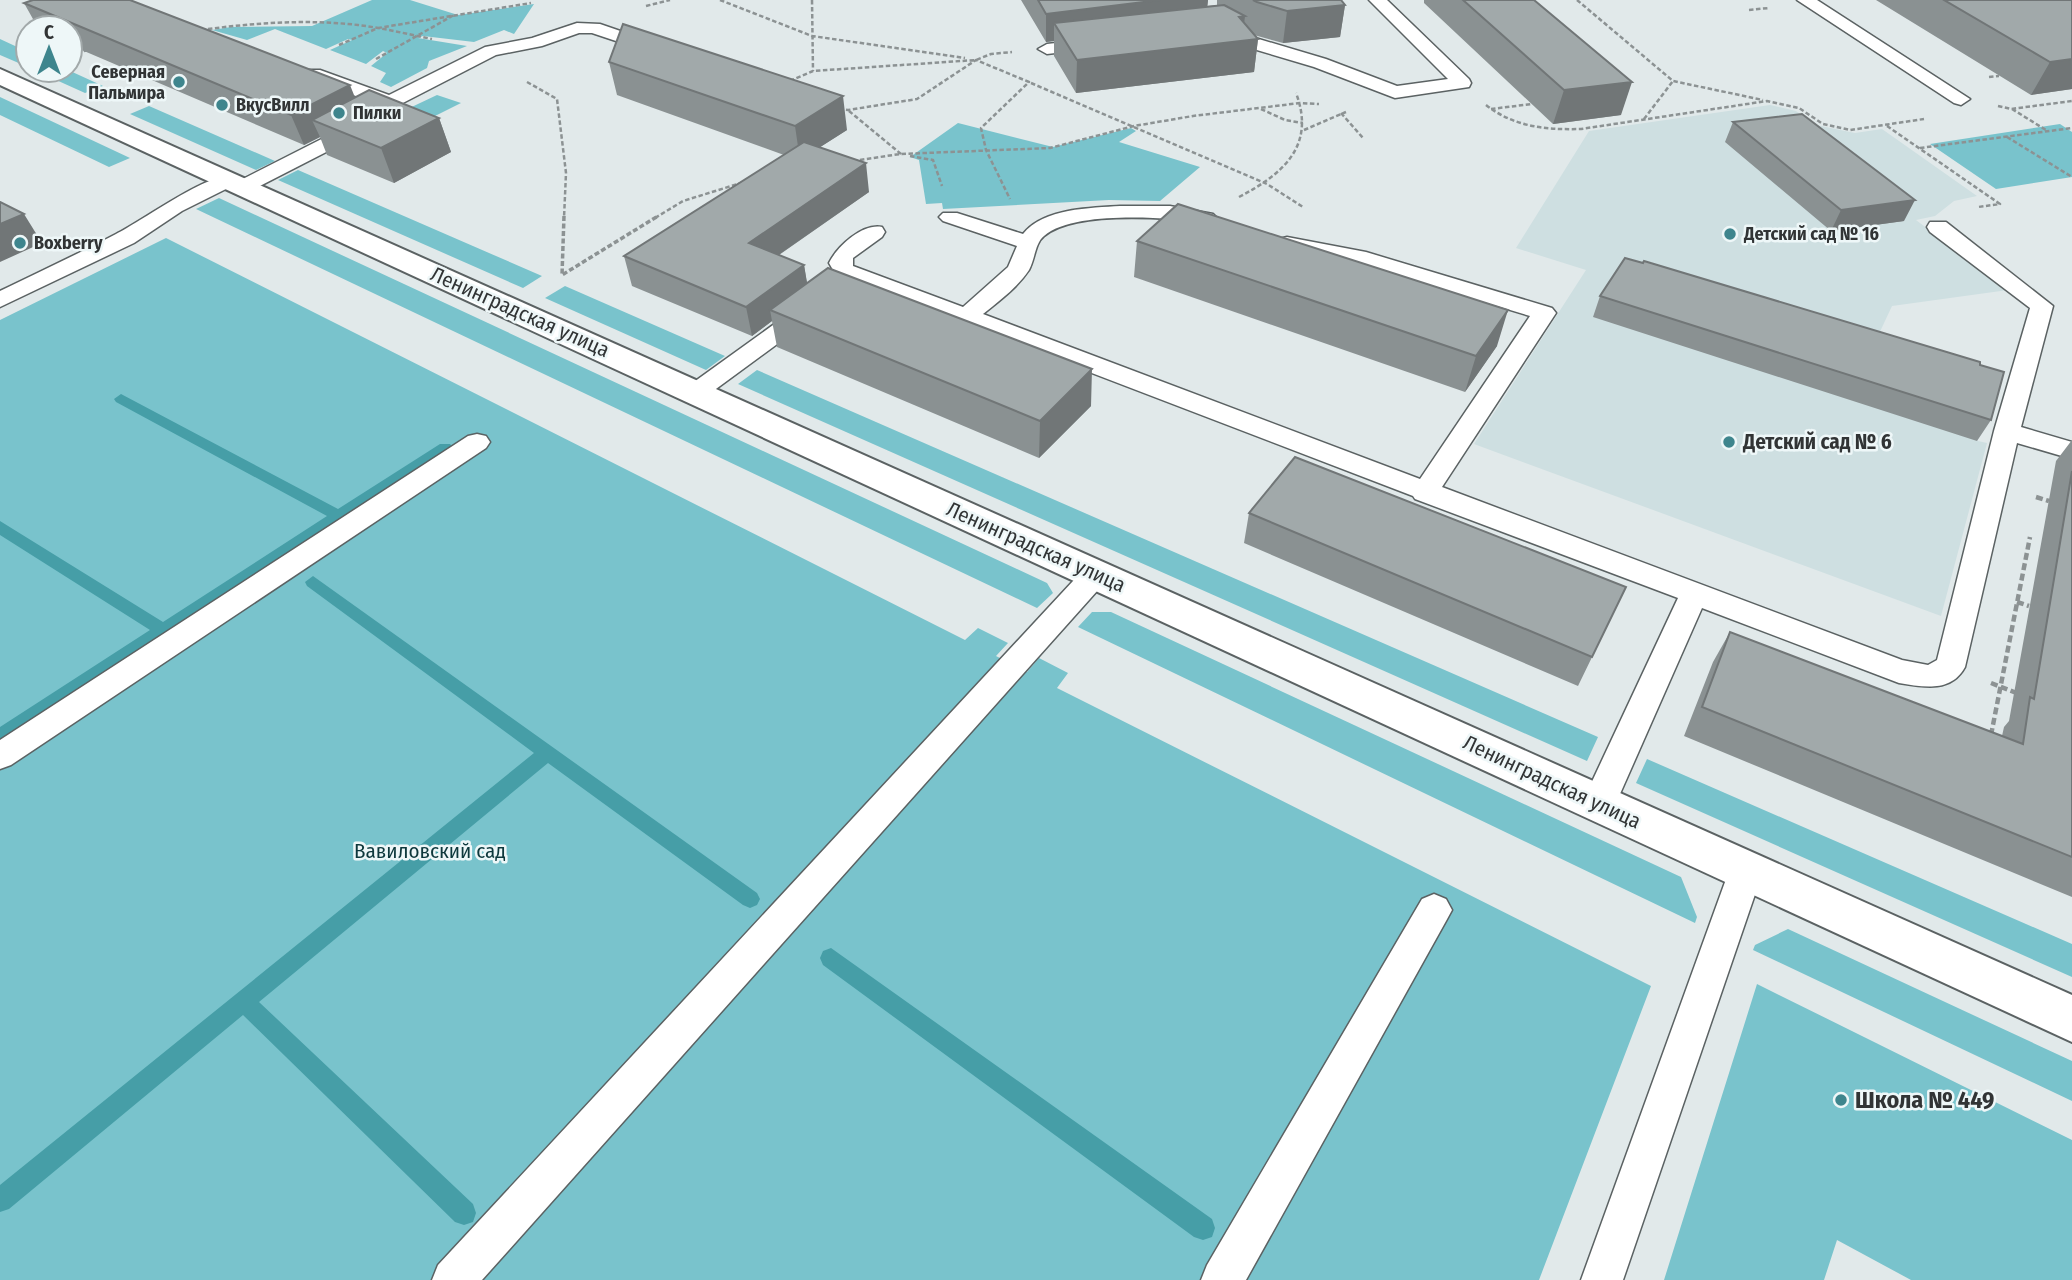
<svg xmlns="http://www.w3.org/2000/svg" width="2072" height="1280" viewBox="0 0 2072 1280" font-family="'Fira Sans Condensed',sans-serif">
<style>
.built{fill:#cedfe1}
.green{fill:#79c3cc}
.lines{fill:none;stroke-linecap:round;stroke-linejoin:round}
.stream{fill:#469ea7;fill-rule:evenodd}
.lane-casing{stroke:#5b6263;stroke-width:3}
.secondary-casing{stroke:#5b6263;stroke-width:4}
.path-far2{stroke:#8c9293;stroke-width:2.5;stroke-dasharray:4.5 2.5;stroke-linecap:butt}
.path-far1{stroke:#8c9293;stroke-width:3.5;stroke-dasharray:5 2.5;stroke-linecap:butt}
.path{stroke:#8c9293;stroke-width:4.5;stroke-dasharray:7 3.5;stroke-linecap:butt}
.lane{fill:#fff;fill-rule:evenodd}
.secondary{fill:#fff;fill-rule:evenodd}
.wall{fill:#8a9192}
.shaded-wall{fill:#717677}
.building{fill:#a1a9aa;stroke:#717677;stroke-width:2}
.poi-dot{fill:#3e858d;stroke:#eef7f8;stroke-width:2.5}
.labels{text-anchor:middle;stroke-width:5;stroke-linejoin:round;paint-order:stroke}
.far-poi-label{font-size:18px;font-weight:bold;fill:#313435;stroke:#eef7f8;text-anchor:start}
.street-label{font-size:21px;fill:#313435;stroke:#eef7f8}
.poi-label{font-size:21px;font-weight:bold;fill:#313435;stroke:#eef7f8;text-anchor:start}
.park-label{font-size:21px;fill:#0e383c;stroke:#eef7f8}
.near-poi-label{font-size:24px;font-weight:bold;fill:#313435;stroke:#eef7f8;text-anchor:start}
</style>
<rect width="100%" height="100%" fill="#e1e9ea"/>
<!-- built -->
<path class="built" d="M 1770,105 L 1796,111 L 1816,125 L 1855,133 L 1882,129 L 1977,196 L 1954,201 L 1935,216 L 1916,220 L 2008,290 L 1892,306 L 1870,353 L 1978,441 L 1987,443 L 1941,616 L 1474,444 L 1586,270 L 1516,248 L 1589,131 Z"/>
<!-- green -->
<path class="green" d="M 372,0 L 410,0 L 458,15 L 534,4 L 514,34 L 504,30 L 474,42 L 423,36 L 418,38 L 467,46 L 429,61 L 427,68 L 391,87 L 380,82 L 386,73 L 371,66 L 387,53 L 383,51 L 366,64 L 330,50 L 352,40 L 348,39 L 326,49 L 275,29 L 247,40 L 212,30 L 231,27 L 312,26 Z
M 0,39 L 28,52 L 28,67 L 0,55 Z
M 34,70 L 68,70 L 103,86 L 85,93 Z
M 437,95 L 461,103 L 387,140 L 363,130 Z
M 0,97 L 130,158 L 109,167 L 0,115 Z
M 149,106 L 275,161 L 256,170 L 130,114 Z
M 958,123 L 1053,147 L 1131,128 L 1136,131 L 1119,142 L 1200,167 L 1160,201 L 1109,200 L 943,209 L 942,203 L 926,204 L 919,160 L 910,157 Z
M 2060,124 L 2072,132 L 2072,177 L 1996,189 L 1930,144 Z
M 298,170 L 542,276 L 523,288 L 278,180 Z
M 219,198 L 1047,583 L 1053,593 L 1037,608 L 196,209 Z
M 166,238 L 965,640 L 978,628 L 1008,643 L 996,656 L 1027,672 L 1039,658 L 1068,673 L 1057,688 L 1651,986 L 1539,1280 L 0,1280 L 0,320 Z
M 565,286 L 725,356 L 706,370 L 545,298 Z
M 757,370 L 1598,737 L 1587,761 L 738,384 Z
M 1092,612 L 1111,612 L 1681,877 L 1697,917 L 1695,923 L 1078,627 Z
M 1647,759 L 2072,944 L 2072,977 L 1636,783 Z
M 1788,929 L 2072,1061 L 2072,1101 L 1753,950 L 1755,945 Z
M 1757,984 L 2072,1140 L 2072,1280 L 1911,1280 L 1837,1240 L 1824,1280 L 1664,1280 Z"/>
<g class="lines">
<!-- stream -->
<path class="stream" d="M 121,394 L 338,509 L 440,444 L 450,444 L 453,447 L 0,743 L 0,727 L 150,630 L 0,535 L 0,521 L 163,622 L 327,516 L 116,402 L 114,399 Z
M 313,576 L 757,893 L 760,899 L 757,905 L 750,908 L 743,905 L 548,763 L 259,1002 L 473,1204 L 476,1213 L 473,1222 L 464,1225 L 455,1222 L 243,1015 L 9,1209 L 0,1212 L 0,1185 L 534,753 L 307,586 L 305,582 Z
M 831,948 L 1212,1219 L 1215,1228 L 1212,1237 L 1203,1240 L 1194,1237 L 823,965 L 820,958 L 823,951 Z"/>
<!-- lane casing -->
<g class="lane-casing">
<path id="lane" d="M 1369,0 L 1387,0 L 1469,79 L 1471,83 L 1469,87 L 1395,98 L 1314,67 L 1240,45 L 1215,28 L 1218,24 L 1230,24 L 1252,37 L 1326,59 L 1397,86 L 1448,79 Z
M 1797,0 L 1817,0 L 1970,99 L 1961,105 L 1954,103 Z
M 577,23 L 600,24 L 661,45 L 664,49 L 655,54 L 592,33 L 579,33 L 542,46 L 496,55 L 397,106 L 375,127 L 250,191 L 236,191 L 234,185 L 182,211 L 134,243 L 0,307 L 0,291 C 39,272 78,254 116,234 C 141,222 211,170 235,176 L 237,182 L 361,119 L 377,104 L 308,78 L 305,74 L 308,70 L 320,70 L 389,95 L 485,47 L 532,38 Z
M 1092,39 L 1101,44 L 1098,48 L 1047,54 L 1038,49 L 1047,44 Z
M 1120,206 L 1170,206 L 1213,214 L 1217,218 L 1213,222 C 1200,226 1185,220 1171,219 C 1139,217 1070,214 1044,236 C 1035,243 1035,259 1029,270 C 1017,288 999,301 983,314 L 1420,479 L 1530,316 L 1354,263 L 1279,249 L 1276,244 L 1279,239 L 1287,237 L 1366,252 L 1552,308 L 1556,313 L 1442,487 L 1902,660 L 1928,665 L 1937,660 L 1994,431 L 2030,308 L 1930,232 L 1927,227 L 1930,222 L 1946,222 L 2053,306 L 2021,427 L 2072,442 L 2072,459 L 2017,443 L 1965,667 C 1951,693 1923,687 1899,683 L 1702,608 L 1616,803 L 1611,813 L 1599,817 L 1587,813 L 1582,803 L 1678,598 L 1415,499 L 1413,496 L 836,275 L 829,263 C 837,247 862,223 882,227 L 885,232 L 882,237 L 853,258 L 853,266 L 963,307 L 1008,267 L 1017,246 L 943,221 L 939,217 L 943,213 L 957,213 L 1023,234 C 1043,208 1091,208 1120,206 Z
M 806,305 L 814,307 L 818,312 L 814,317 L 705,397 L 696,400 L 687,397 L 684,392 L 687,387 L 798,307 Z
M 477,434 L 486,436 L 490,442 L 486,448 L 11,765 L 0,769 L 0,740 L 468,436 Z
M 1096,564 L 1106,567 L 1110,574 L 1106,581 L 482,1280 L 432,1280 L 438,1265 L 1086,567 Z
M 1746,856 L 1758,861 L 1763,871 L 1623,1280 L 1581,1280 L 1729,871 L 1734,861 Z
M 1434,894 L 1446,899 L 1452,910 L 1446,921 L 1246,1280 L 1201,1280 L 1207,1265 L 1422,899 Z"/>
</g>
<!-- secondary casing -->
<g class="secondary-casing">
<path id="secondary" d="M 0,69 L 2072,995 L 2072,1042 L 0,85 Z"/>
</g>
<!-- path-far2 -->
<path class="path-far2" d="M 720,0 L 812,36 L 965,58
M 812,0 L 813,71
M 1577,0 L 1673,81 L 1763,100
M 646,6 L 670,0
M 1749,10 L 1769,8
M 201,30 C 253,23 305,19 358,25 C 383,28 407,34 432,39
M 339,45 L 378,28 L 531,3
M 70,54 L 89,50
M 376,59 L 454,15
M 1989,77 L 1999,76
M 790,81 L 813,71 L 976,60 L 991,54 L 1012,52
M 527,82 L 557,99 L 566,173 L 564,218
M 1031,83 L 1267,184 L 1303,207
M 1486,105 C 1514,127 1546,130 1581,129 L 1767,101 L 1799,108 L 1823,124 L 1850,130 L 1924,119
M 1998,106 L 2011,109 L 2072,101
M 839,109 L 848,110 L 917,99 L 976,60 L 1029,82 L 981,128 L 986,150 L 1010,199
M 1261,109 L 1285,120 L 1303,123
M 1491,109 L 1532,104
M 2012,109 L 2046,130
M 849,111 L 901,154
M 1341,113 L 1363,138
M 1644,119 L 1673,81
M 1887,126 L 2000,204 L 1978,207
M 1304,130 L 1346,112
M 2007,137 L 2072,177
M 1920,148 L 2072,128
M 910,156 L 933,160 L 942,186
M 853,161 L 900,154 L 1050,148 L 1134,126 L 1193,116 L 1300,103 L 1319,104
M 1239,197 C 1283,174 1316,146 1296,93
M 655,218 L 683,201 L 741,183"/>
<!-- path-far1 -->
<path class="path-far1" d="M 564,216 L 562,275 L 658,216"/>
<!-- path -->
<path class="path" d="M 2036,497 L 2049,501
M 2017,602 L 2029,606
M 1991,683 L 2019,694
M 1991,735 L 2030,537"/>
<!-- lane -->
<use href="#lane" class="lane"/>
<!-- secondary -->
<use href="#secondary" class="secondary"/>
</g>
<!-- wall -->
<path class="wall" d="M 1021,0 L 1208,0 L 1207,6 L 1217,5 L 1217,0 L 1341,0 L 1345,5 L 1340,37 L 1283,43 L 1254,35 L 1258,39 L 1254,72 L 1076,93 L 1054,56 L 1054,41 L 1046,42 Z
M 1424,0 L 1534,0 L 1621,115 L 1553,124 L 1424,3 Z
M 1876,0 L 2072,0 L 2072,89 L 2031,95 Z
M 24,3 L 355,97 L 439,118 L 451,152 L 394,183 L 327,155 L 320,137 L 304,145 L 70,45 L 70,28 L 38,28 Z
M 609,62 L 847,130 L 820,147 L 869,192 L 779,255 L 804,265 L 807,284 L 1091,406 L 1039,458 L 777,347 L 772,321 L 752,336 L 632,286 L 624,256 L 784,155 L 617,95 Z
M 1733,122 L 1904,221 L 1831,231 L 1725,142 Z
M 1137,241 L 1497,346 L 1465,392 L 1134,277 Z
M 1600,296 L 1980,365 L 1991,420 L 1977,441 L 1593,317 Z
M 2072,440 L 2072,897 L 1684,736 L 1713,662 L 1730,632 L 2002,736 L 2004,727 L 2009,721 L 2056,461 Z
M 1249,513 L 1626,587 L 1578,686 L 1244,543 Z"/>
<!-- shaded-wall -->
<path class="shaded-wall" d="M 1160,0 L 1208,0 L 1206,22 L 1054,23 L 1054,41 L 1046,42 L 1046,14 Z
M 1345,5 L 1340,37 L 1283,43 L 1287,11 Z
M 1245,16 L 1242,41 L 1258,39 L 1254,72 L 1076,93 L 1077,60 L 1239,17 Z
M 2072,59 L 2072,89 L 2031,95 L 2050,62 Z
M 1632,82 L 1621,115 L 1553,124 L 1564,90 Z
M 350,85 L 362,115 L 312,120 L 320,137 L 304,145 L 291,115 Z
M 843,96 L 847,130 L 800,160 L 795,126 Z
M 439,118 L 451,152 L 394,183 L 381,148 Z
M 866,163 L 869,192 L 754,272 L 749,243 Z
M 1915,200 L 1904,221 L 1831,231 L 1841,210 Z
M 24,214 L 42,243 L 0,262 L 0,224 Z
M 804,265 L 809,294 L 770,310 L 772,321 L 752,336 L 746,307 Z
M 1508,310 L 1497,346 L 1465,392 L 1476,356 Z
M 1092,369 L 1091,406 L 1039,458 L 1040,421 Z"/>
<!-- building -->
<path class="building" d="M 33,0 L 130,0 L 350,85 L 291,115 L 24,3 Z
M 1038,0 L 1160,0 L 1046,14 Z
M 1253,0 L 1341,0 L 1345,5 L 1287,11 L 1257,2 Z
M 1463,0 L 1534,0 L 1632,82 L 1564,90 Z
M 1944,0 L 2072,0 L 2072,59 L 2050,62 Z
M 1224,5 L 1245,16 L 1239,17 L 1258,39 L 1077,60 L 1054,23 Z
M 623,24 L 843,96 L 795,126 L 609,62 Z
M 369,90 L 439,118 L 381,148 L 312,120 Z
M 1802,114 L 1915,200 L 1841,210 L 1733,122 Z
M 804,142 L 866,163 L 749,243 L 804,265 L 746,307 L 624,256 Z
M 0,202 L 24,214 L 0,224 Z
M 1178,204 L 1508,310 L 1476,356 L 1137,241 Z
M 1625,258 L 1643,263 L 1644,261 L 1980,362 L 1980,365 L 2004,372 L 1991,420 L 1600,296 Z
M 828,268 L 1092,369 L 1040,421 L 770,310 Z
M 1295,457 L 1626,587 L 1592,657 L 1249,513 Z
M 2072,471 L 2072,857 L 1702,707 L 1730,632 L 2023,744 L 2030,697 L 2034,699 Z"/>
<!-- markers -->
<g class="poi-dot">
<circle cx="179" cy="82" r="7"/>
<circle cx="222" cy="105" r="7"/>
<circle cx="339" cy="113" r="7"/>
<circle cx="1730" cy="234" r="7"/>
<circle cx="20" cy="243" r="7"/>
<circle cx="1729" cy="442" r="7"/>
<circle cx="1841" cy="1100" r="7"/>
</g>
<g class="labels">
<!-- far-poi labels -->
<g class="far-poi-label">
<text x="165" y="78" text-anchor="end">Северная<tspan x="165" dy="21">Пальмира</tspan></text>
<text x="236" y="111">ВкусВилл</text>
<text x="353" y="119">Пилки</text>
<text x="1744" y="240">Детский сад № 16</text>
<text x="34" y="249">Boxberry</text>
</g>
<!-- street labels -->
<g class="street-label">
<text transform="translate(520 312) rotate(24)" y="7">Ленинградская улица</text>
<text transform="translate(1036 547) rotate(24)" y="7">Ленинградская улица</text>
<text transform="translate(1552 782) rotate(25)" y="7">Ленинградская улица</text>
</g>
<!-- poi labels -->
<g class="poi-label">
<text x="1743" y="449">Детский сад № 6</text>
</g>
<!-- park labels -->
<g class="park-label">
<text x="430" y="858">Вавиловский сад</text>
</g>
<!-- near-poi labels -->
<g class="near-poi-label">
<text x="1855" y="1108">Школа № 449</text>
</g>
</g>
<!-- north arrow -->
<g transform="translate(49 49)"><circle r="33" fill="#eef7f8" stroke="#a2a9aa" stroke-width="2"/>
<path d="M0-5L12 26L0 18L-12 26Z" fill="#3e858d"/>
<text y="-10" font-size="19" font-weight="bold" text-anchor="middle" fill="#313435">С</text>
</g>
</svg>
